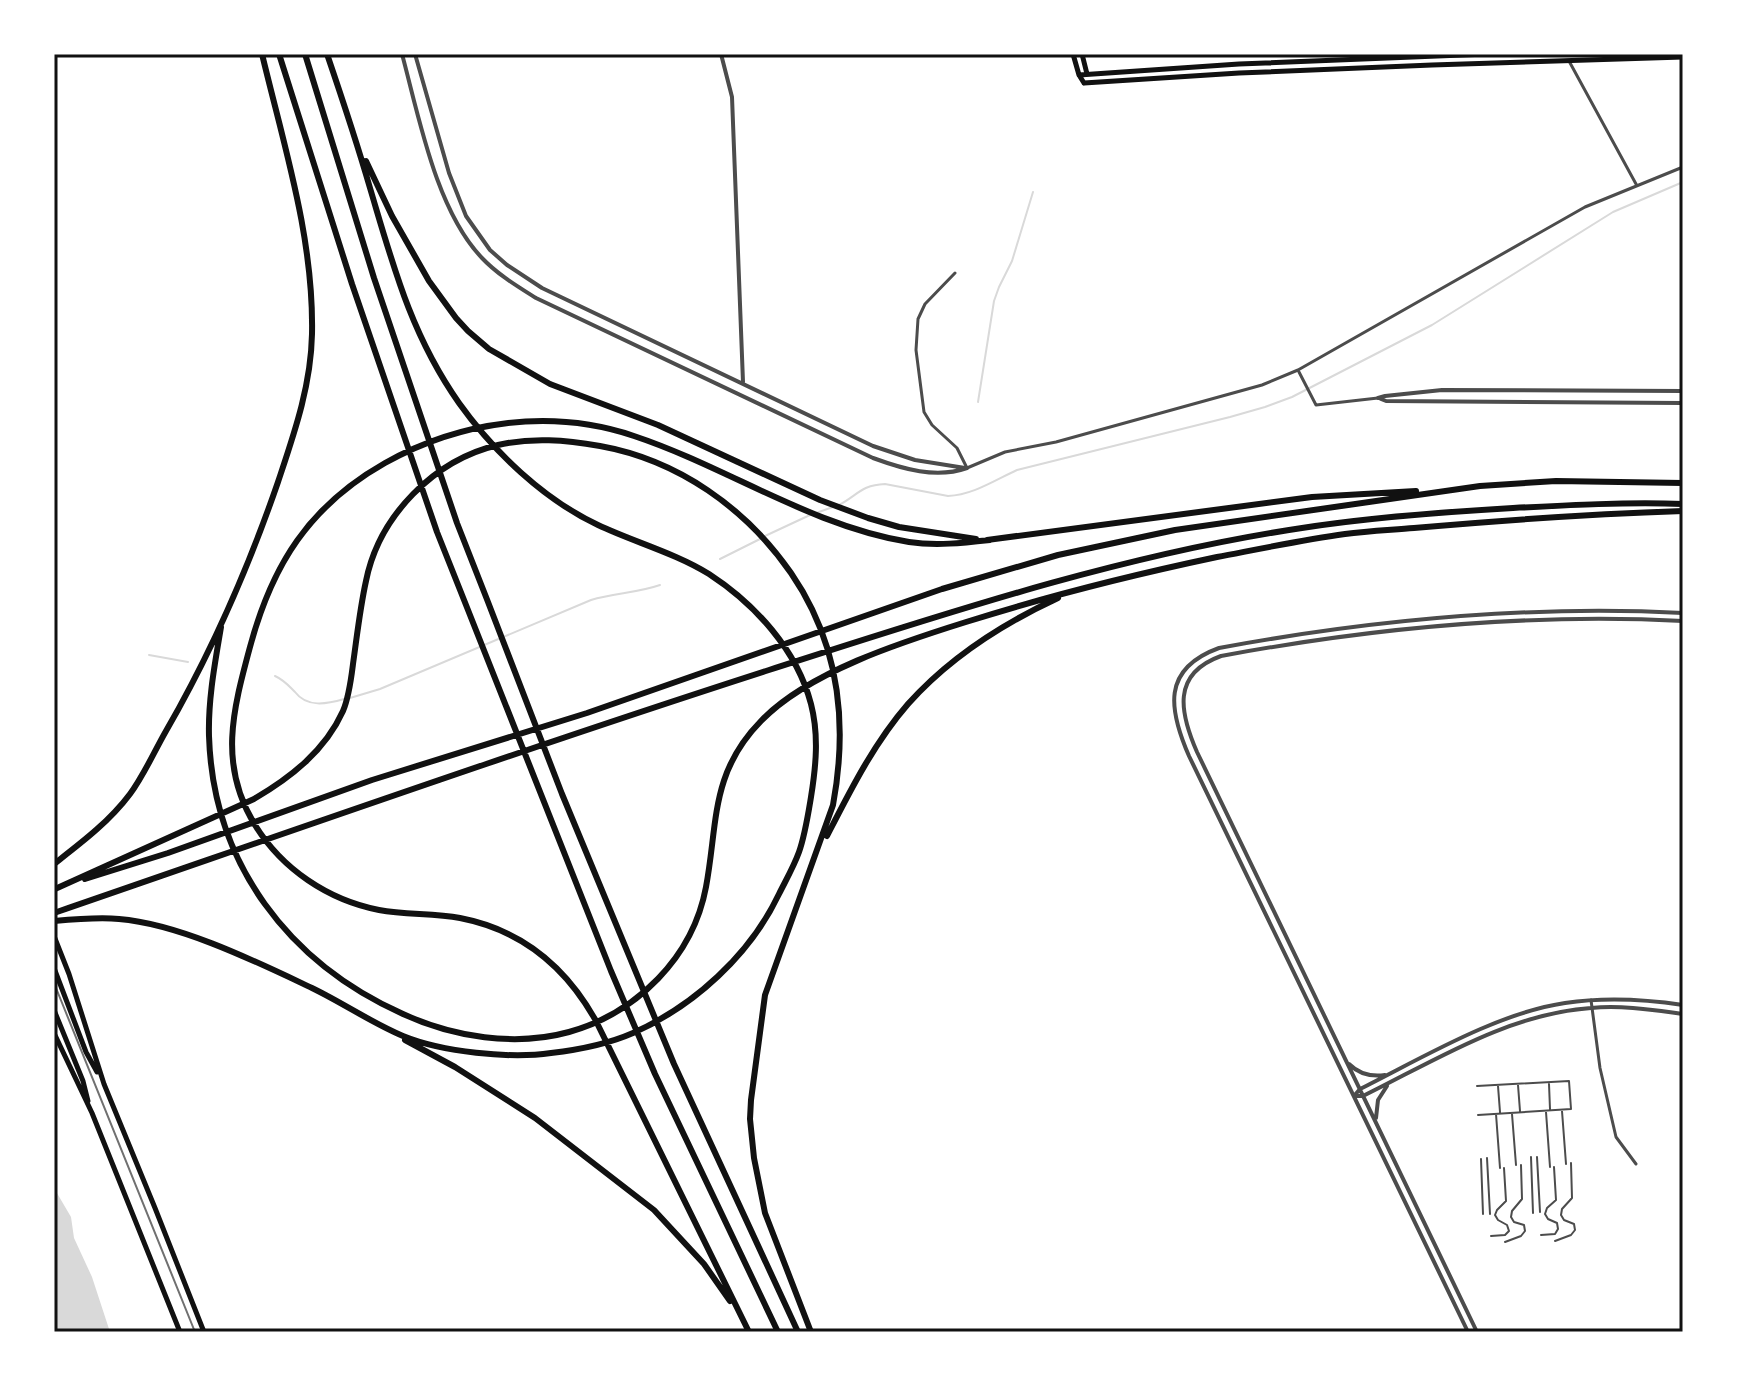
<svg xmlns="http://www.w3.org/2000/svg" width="1737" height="1386" viewBox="0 0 1737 1386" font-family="'Noto Sans',sans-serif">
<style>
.water{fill:#d9d9d9}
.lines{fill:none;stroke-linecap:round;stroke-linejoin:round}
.stream{stroke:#d9d9d9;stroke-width:2}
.service{stroke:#4c4c4c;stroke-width:2}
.minor{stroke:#4c4c4c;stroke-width:3}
.tertiary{stroke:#4c4c4c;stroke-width:4}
.secondary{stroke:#111;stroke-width:5}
.primary{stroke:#111;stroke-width:5}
.motorway{stroke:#111;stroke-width:6}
.tram{stroke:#707070;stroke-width:2}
.neatline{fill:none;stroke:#111;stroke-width:3}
</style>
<rect width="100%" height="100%" fill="#fff"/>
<!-- water -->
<path class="water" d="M 54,1188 L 71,1217 L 74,1238 L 92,1277 L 110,1332 L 54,1332 Z"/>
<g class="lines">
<!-- stream -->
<path class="stream" d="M 978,402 L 994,301 L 999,287 L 1012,261 L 1033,192
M 839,505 C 858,495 861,485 885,484 L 948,496 C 973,495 995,480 1017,470 L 1230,417 L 1265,407 L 1292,397 L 1432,325 L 1613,212 L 1683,182
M 816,513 L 833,507
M 765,536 L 810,515
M 720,559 L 760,539
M 149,655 L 188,662
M 275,676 C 284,680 288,685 295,692 C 307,708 327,704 344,699
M 350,698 L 380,689 L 591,600 C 614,593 637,593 660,585"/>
<!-- service -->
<path class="service" d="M 1549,1084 L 1550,1109
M 1518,1085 L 1520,1111
M 1477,1086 L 1569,1081 L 1571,1109 L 1478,1115
M 1498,1086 L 1500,1112
M 1562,1111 L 1566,1164
M 1546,1112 L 1550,1167
M 1496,1114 L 1500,1168
M 1512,1114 L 1516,1165
M 1531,1157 L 1533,1213
M 1537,1157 L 1540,1212
M 1487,1158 L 1490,1214
M 1481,1159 L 1483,1214
M 1541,1235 L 1555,1234 L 1558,1229 L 1557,1223 L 1548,1219 L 1545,1214 L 1547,1208 L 1556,1200 L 1554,1167
M 1491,1236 L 1505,1235 L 1509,1231 L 1507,1225 L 1498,1220 L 1495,1215 L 1497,1210 L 1506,1201 L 1504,1168
M 1555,1241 L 1571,1235 L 1575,1230 L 1574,1224 L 1564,1220 L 1561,1215 L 1562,1209 L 1572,1198 L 1571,1163
M 1505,1242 L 1521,1236 L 1525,1231 L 1524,1225 L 1514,1222 L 1511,1217 L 1512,1211 L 1522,1199 L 1521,1165"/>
<!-- minor -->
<path class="minor" d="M 1569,61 L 1636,184
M 955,273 L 925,304 L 918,319 L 916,350 L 924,412 L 932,425 L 957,448 L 967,468 L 1005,452 L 1056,442 L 1262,385 L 1298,370 L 1585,207 L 1683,167
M 1299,372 L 1316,405 L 1378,398
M 1591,1000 L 1600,1068 L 1616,1137 L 1636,1164"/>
<!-- tertiary -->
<path class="tertiary" d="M 402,54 C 419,117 436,210 482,258 C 497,274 517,286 536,298 L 873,458 C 903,469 936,479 967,468
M 415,54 L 449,173 L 466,216 L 490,250 L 507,265 L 542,288 L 873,446 L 915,460 L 965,468
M 721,54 L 732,97 L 743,382
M 1378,398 L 1385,396 L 1442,390 L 1683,391
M 1381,399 L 1386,401 L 1683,403
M 1349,1064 C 1359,1074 1371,1077 1385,1075
M 1354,1096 L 1360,1089 C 1422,1058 1497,1013 1565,1003 C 1605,997 1643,999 1683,1005
M 1354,1096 L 1363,1096 C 1436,1060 1508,1014 1591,1008 C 1622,1005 1653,1010 1683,1014
M 1376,1118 L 1378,1100 L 1387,1086
M 1468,1332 L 1189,756 C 1169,710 1161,669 1219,648 C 1371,620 1528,605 1683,613
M 1477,1332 L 1197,752 C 1180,713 1171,674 1221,656 C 1372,628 1529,613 1683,621"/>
<!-- secondary -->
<path class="secondary" d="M 1073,54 L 1079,75 L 1084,83
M 1082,54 L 1087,74
M 1079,75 L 1239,64 L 1487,54
M 1084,83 L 1239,73 L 1432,65 L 1683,57"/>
<!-- primary -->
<path class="primary" d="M 54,936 L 69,974 L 104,1084 L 155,1208 L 204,1332
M 54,968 L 86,1052 L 97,1072
M 54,1010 L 83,1081 L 88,1101
M 54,1033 L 92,1113 L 180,1332"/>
<!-- motorway -->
<path class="motorway" d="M 279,54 L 352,284 L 437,532 L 468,610 L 611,971 L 655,1074 L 778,1332
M 305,54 L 374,278 L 457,523 L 488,602 L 562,794 L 674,1064 L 798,1332
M 366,161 L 392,216 L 429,281 L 456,318 L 468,331 L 489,349 L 550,384 L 658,425 L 820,500 L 868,518 L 899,527 L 976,539
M 987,540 L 1312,497 L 1416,491
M 221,627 C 215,663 208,699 209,736 C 213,864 289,963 403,1014 C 453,1037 515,1047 569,1032 C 637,1013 693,957 706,887 C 718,823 710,773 761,721 C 808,672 902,642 966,622 C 1048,596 1132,575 1217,557 C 1259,549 1302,540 1345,534 C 1368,531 1391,530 1414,528 C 1504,520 1593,514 1683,511
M 827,836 C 850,791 874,743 908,704 C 950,657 1002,624 1058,598
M 54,864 C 81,843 109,822 130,794 C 144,775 154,752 166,731 C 212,651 248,569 278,482 C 294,434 311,386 312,334 C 314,239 284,146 262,54
M 85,879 L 168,853 L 372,780 L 587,713 L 942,589 L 1058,555 L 1175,530 L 1480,486 L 1556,481 L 1683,483
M 55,889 L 254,799 C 290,778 325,751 343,711 C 349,697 351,680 353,664 C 357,636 360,608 366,581 C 379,516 434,460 498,445 C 532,437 566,440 600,446 C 678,460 746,508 791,573 C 839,643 848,724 833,805 L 765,995 L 751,1100 L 750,1119 L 754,1158 L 765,1213 L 811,1332
M 54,913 C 292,831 530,747 769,670 C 944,614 1120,555 1302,528 C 1372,517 1443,512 1513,508 C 1570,505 1627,502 1683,504
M 54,921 C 76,919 98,917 119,919 C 180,924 257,962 312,988 C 343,1003 372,1023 403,1036 C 442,1052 510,1059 551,1053 C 577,1050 608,1044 633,1033 C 694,1006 750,955 779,894 C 786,880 794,866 799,852 C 805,835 808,815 811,797 C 816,766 819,735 811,704 C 797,650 755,604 709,574 C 675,553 634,542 598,525 C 543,499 494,452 459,403 C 411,335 393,265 370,188 C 357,143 342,98 327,54
M 405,1040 L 455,1067 L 535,1118 L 654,1210 L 704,1264 L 730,1301
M 749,1332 L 596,1021 C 566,967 522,930 460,918 C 433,913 406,915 379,910 C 328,900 282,869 255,825 C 218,765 233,710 250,647 C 272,565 309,506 385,463 C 460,421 551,408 634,436 C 727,467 811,526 909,542 C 936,546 963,543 990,540"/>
<!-- tram -->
<path class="tram" d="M 54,983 L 195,1332"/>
</g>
<!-- border -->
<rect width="1737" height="1386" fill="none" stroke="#ffffff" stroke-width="112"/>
<rect x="56" y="56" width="1625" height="1274" class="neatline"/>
</svg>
